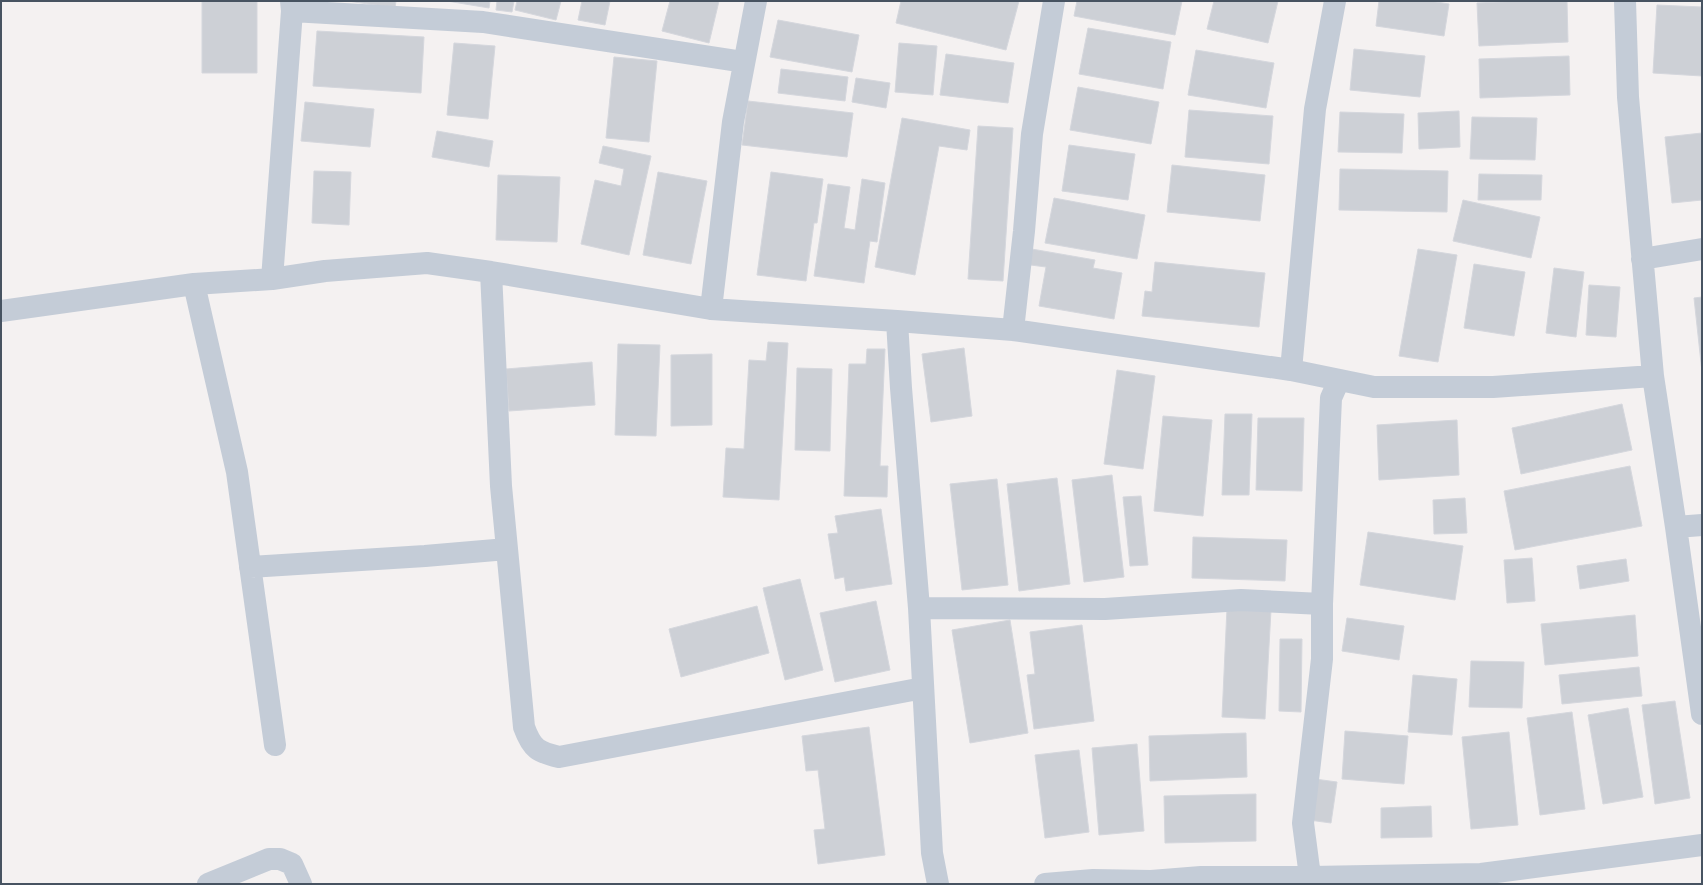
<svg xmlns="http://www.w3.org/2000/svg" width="1703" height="885" viewBox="0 0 1703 885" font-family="'Asap Condensed',sans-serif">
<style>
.building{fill:#cdd0d6;stroke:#d5d7dd}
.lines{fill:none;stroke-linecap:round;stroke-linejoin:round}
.minor{stroke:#c4ccd7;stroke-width:22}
</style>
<rect width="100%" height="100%" fill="#f4f1f1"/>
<!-- building -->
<path class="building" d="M 202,1 L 257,1 L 257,73 L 202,73 Z
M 348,1 L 396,1 L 395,8 Z
M 447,1 L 490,1 L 489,8 Z
M 497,1 L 514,1 L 512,12 L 496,10 Z
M 517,1 L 561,1 L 556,20 L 515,10 Z
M 582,1 L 610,1 L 605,25 L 578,20 Z
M 670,1 L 719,1 L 709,43 L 662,31 Z
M 901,1 L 1019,1 L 1006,50 L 896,23 Z
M 1077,1 L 1182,1 L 1175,35 L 1074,16 Z
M 1214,1 L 1278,1 L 1268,43 L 1207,29 Z
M 1379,1 L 1430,1 L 1449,4 L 1444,36 L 1376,26 Z
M 1520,1 L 1567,1 L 1568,42 L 1479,46 L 1477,3 Z
M 1657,5 L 1702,7 L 1702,76 L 1653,73 Z
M 778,20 L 859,35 L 852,72 L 770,57 Z
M 1088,28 L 1171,42 L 1163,89 L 1079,74 Z
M 317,31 L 424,37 L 421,93 L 313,86 Z
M 454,43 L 495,46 L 488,119 L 447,115 Z
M 899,43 L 937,46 L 933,95 L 895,92 Z
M 1354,49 L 1425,56 L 1420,97 L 1350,90 Z
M 1196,50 L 1274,63 L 1266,108 L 1188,95 Z
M 946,54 L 1014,63 L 1008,103 L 940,95 Z
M 1569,56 L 1570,95 L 1480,98 L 1479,59 Z
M 614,57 L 657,61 L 649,142 L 606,138 Z
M 781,69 L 848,77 L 845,101 L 778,93 Z
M 856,78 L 890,83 L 886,108 L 852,102 Z
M 1078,87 L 1159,102 L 1151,144 L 1070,130 Z
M 748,101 L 853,113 L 847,157 L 742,145 Z
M 305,102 L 374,109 L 370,147 L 301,141 Z
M 1189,110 L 1273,116 L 1269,164 L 1185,157 Z
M 1459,111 L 1460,147 L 1419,149 L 1418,113 Z
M 1340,112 L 1404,114 L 1402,153 L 1338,152 Z
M 1472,117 L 1537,118 L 1535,160 L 1470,159 Z
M 902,118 L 970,130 L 967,150 L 939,146 L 915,275 L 875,267 Z
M 978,126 L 1013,128 L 1003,281 L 968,279 Z
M 437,131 L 493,141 L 489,167 L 432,157 Z
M 1702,133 L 1702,200 L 1672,203 L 1665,137 Z
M 1069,145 L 1135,154 L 1128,200 L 1062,191 Z
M 603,146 L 651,156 L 629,255 L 581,244 L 595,180 L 621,186 L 624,169 L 599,163 Z
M 1172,165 L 1265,175 L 1260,221 L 1167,212 Z
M 1340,169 L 1448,171 L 1447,212 L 1339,210 Z
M 314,171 L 351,172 L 349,225 L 312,223 Z
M 658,172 L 707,181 L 691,264 L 643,255 Z
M 771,172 L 823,179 L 817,223 L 814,223 L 806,281 L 757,275 Z
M 1479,174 L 1542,175 L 1541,200 L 1478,200 Z
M 498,175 L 560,177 L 557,242 L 496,240 Z
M 862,179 L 885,183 L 877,242 L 870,241 L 864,283 L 814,276 L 828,184 L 850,187 L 844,228 L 855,230 Z
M 1054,198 L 1145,215 L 1137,259 L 1045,243 Z
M 1463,200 L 1540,217 L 1531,258 L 1453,241 Z
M 1026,248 L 1095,260 L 1093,268 L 1122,273 L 1114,319 L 1039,306 L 1046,267 L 1023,264 Z
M 1418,249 L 1457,255 L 1438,362 L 1399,356 Z
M 1155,262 L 1265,273 L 1259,327 L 1142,316 L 1145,291 L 1152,292 Z
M 1474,264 L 1525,272 L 1514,336 L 1464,328 Z
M 1554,268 L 1584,272 L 1576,337 L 1546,333 Z
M 1589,285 L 1620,287 L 1616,337 L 1586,335 Z
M 1702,297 L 1702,372 L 1694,298 Z
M 768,342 L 788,343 L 779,500 L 723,497 L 726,448 L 744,449 L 749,360 L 766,361 Z
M 618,344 L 660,345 L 656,436 L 615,435 Z
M 964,348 L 972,416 L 931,422 L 922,354 Z
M 867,349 L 885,349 L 880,466 L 888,466 L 887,497 L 844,496 L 849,364 L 866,364 Z
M 712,354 L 712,425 L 671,426 L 671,355 Z
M 592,362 L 595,405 L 509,411 L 506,369 Z
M 797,368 L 832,369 L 830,451 L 795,450 Z
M 1117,370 L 1155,376 L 1143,469 L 1104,464 Z
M 1622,404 L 1632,450 L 1521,474 L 1512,428 Z
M 1225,414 L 1252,414 L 1249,495 L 1222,495 Z
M 1163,416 L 1212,420 L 1203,516 L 1154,511 Z
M 1258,418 L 1304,418 L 1302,491 L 1256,490 Z
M 1457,420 L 1459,475 L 1379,480 L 1377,425 Z
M 1630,466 L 1642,526 L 1515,550 L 1504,491 Z
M 1112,475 L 1124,577 L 1084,582 L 1072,480 Z
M 1057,478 L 1070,584 L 1019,591 L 1007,484 Z
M 997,479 L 1008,585 L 962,590 L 950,484 Z
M 1141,496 L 1148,565 L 1130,566 L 1123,497 Z
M 1465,498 L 1467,533 L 1434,534 L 1433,500 Z
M 881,509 L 892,584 L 846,591 L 844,577 L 835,579 L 828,534 L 838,533 L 835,516 Z
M 1368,532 L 1463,546 L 1455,600 L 1360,585 Z
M 1193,537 L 1287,540 L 1285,581 L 1192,578 Z
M 1532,558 L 1535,601 L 1507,603 L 1504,560 Z
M 1626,559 L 1629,581 L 1580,589 L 1577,566 Z
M 800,579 L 823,670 L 785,680 L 763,588 Z
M 876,601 L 890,670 L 835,682 L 820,613 Z
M 757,606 L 769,653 L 681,677 L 669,629 Z
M 1227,608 L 1271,610 L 1265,719 L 1222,717 Z
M 1635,615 L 1638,656 L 1545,665 L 1541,624 Z
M 1347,618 L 1404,626 L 1399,660 L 1342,651 Z
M 1010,620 L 1028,733 L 970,743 L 952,630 Z
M 1082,625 L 1094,721 L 1034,729 L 1027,675 L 1035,674 L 1030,632 Z
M 1280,639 L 1302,639 L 1301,712 L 1279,711 Z
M 1471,661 L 1524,662 L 1522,708 L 1469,707 Z
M 1639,667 L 1642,696 L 1562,704 L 1559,675 Z
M 1413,675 L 1457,679 L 1452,735 L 1408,732 Z
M 1675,701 L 1690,798 L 1655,804 L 1642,705 Z
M 1628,708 L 1643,797 L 1603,804 L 1588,715 Z
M 1572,712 L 1585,809 L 1540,815 L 1527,718 Z
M 869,727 L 885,855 L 818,864 L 814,830 L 825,829 L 818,770 L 806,771 L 802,736 Z
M 1345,731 L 1408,736 L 1404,784 L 1342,779 Z
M 1509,732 L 1518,825 L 1471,829 L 1462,737 Z
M 1246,733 L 1247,777 L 1150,781 L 1149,736 Z
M 1137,744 L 1144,831 L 1099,835 L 1092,748 Z
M 1079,750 L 1089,832 L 1045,838 L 1035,755 Z
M 1315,779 L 1337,782 L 1331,823 L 1309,820 Z
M 1256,794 L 1256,841 L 1165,843 L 1164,796 Z
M 1431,806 L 1432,837 L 1381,838 L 1381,808 Z"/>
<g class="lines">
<!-- minor -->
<path class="minor" d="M 1625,1 L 1628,97 L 1653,376 L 1676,527 L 1702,714
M 292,11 L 483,22 L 744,62
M 1642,259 L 1702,249
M 491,272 L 501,486 L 524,727 C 532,749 538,752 559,757 L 923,688
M 272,279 L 292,11 L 291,1
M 194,284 L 237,472 L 275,745
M 711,309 L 733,122 L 756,1
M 1,311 L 194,284 L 272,279 L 325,271 L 427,263 L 491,272 L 711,309 L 897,321
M 1013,330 L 1024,231 L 1032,134 L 1054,1
M 1291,370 L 1374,387 L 1493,387 L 1653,376
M 1676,527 L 1702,525
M 250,567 L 425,556 L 507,549
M 919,608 L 1105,609 L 1241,600 L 1322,604
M 208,884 L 269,859 L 280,859 L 292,864 L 301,884
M 938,884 L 932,853 L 919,608 L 901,388 L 897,321 L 1013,330 L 1291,370 L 1315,109 L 1335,1
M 1045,884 L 1093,880 L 1151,881 L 1201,877 L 1311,877 L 1481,874 L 1702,845
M 1311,884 L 1303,823 L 1322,659 L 1322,604 L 1331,398 L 1339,380"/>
</g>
<!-- border -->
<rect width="1703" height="885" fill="none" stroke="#475361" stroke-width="4"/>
</svg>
